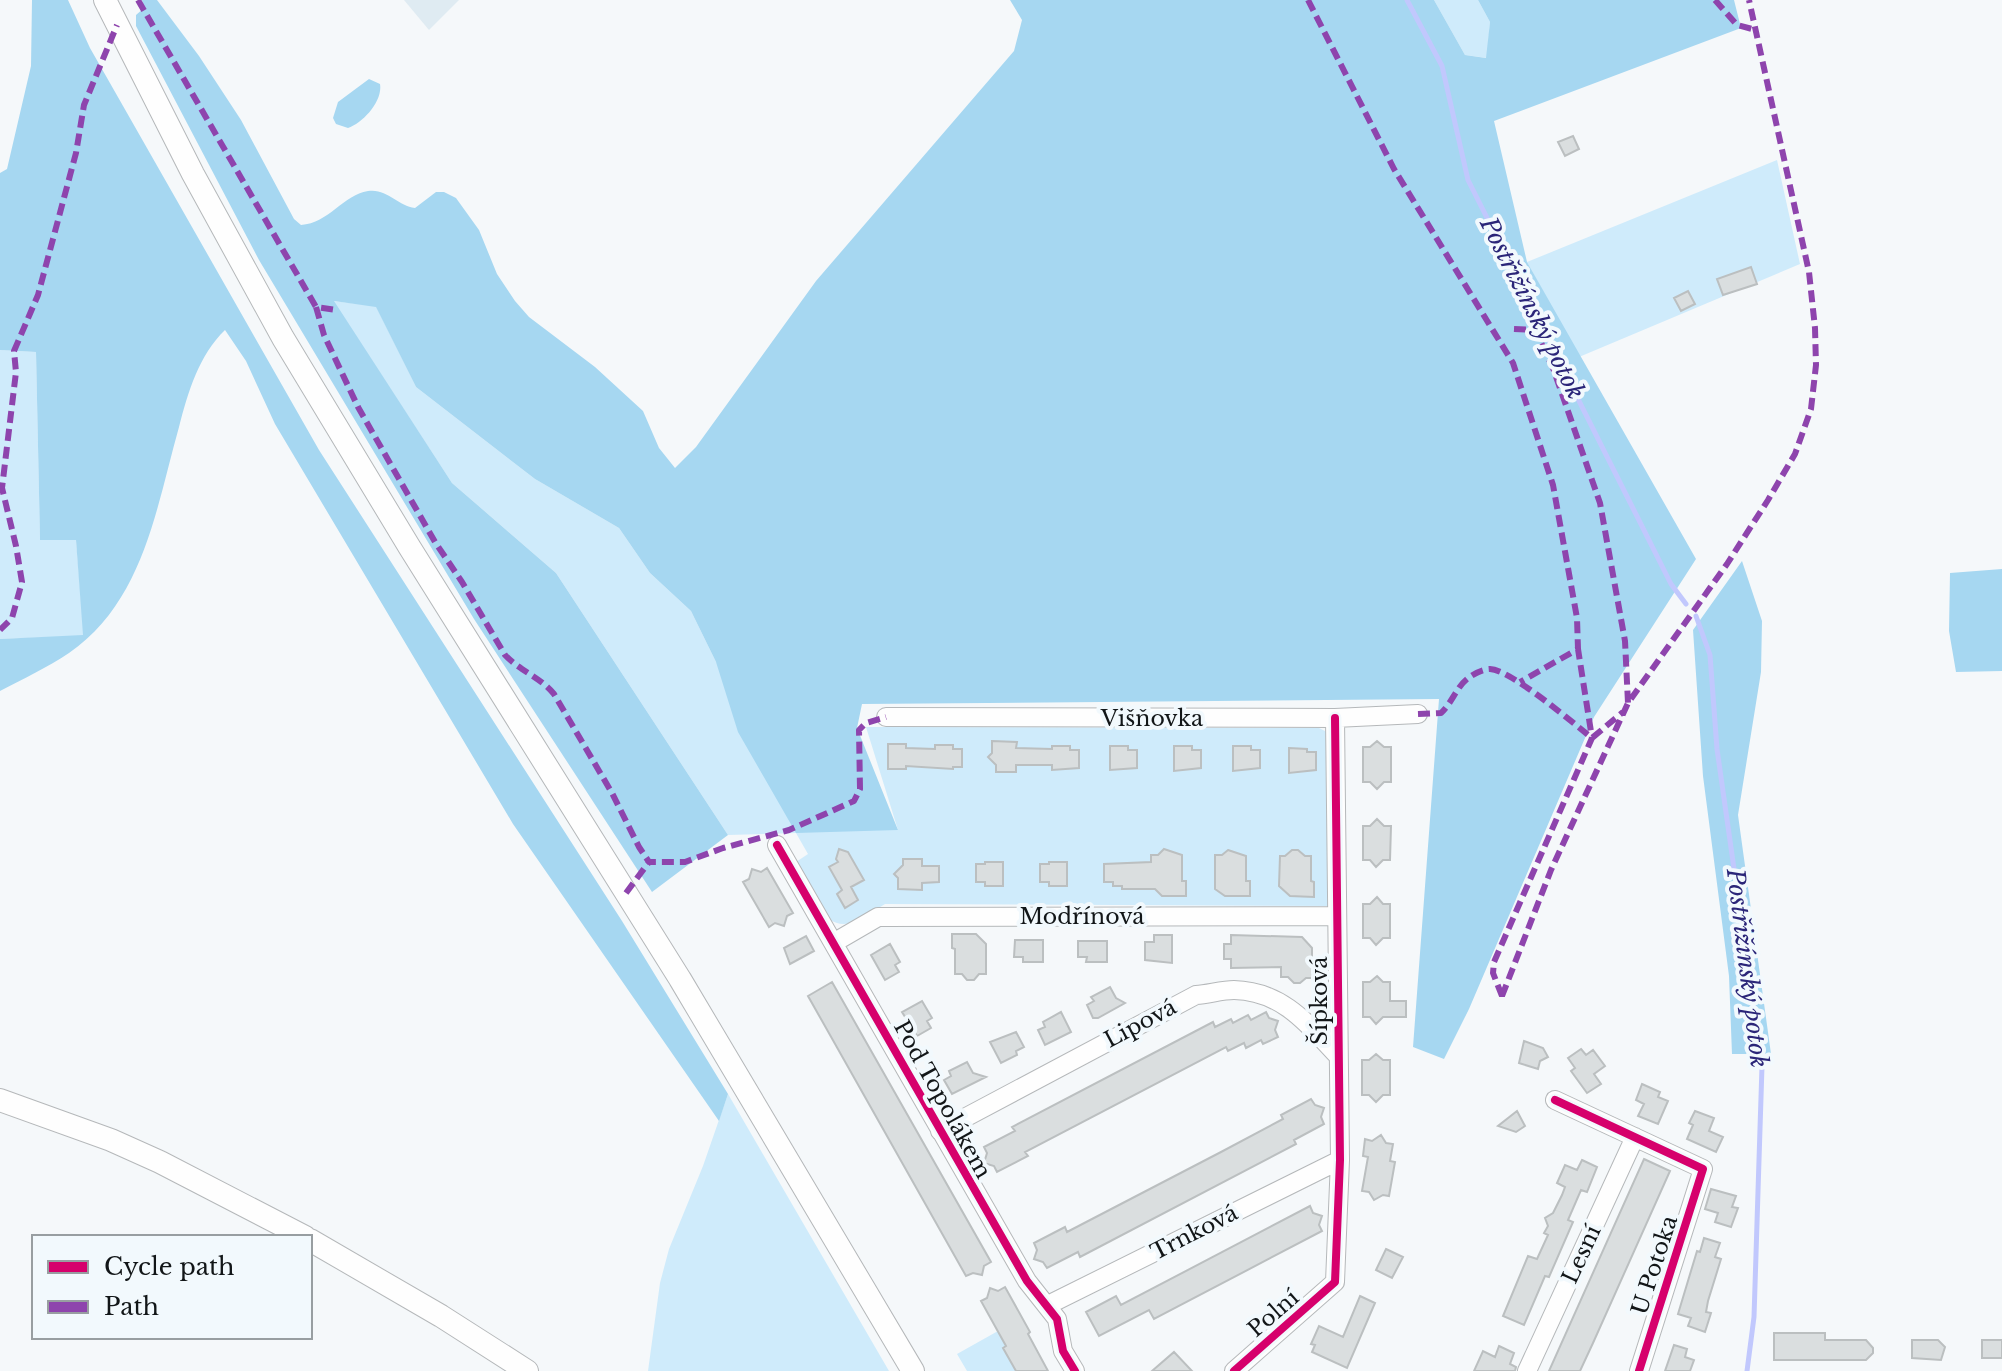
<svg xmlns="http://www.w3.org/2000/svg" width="2002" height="1371" viewBox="0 0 2002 1371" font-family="'Libre Baskerville',serif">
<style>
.built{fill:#dfebf2}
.green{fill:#cfebfb}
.forest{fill:#a6d7f1}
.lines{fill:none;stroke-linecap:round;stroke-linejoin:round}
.stream{stroke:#c1c8fd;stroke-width:5}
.building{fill:#dadedf;stroke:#bbbfc0;stroke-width:2}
.minor-casing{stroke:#b5b8ba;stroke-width:20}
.major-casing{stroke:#b5b8ba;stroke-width:24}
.minor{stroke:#fefefe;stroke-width:18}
.major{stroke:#fefefe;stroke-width:22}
.quiet{stroke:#8e44ad;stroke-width:6;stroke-dasharray:12 6;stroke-linecap:butt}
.cycleway-casing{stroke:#f2f9fd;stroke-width:13}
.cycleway{stroke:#d6006c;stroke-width:8}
.labels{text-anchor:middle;stroke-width:8;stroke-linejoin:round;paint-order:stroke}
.street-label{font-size:22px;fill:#121618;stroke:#f2f9fd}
.water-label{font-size:24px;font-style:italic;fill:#2b2679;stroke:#f2f9fd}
</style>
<rect width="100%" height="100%" fill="#f5f8fa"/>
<!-- built -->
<path class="built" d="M 404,0 L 459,0 L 429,30 Z"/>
<!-- green -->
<path class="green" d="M 1434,0 L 1478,0 L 1490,22 L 1487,58 L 1465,55 Z
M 1777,160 L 1800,264 L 1579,357 L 1527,262 Z
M 333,301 L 376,306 L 416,387 L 535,479 L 619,528 L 650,573 L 691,611 L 716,662 L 898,830 L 866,727 L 1319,728 L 1327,732 L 1331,906 L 885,904 C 868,914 848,933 829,919 L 796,862 L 808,854 L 796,833 L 728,835 L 556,573 L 452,483 Z
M 0,350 L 36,352 L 40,540 L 76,540 L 84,636 L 0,639 Z
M 728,1094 L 889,1371 L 648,1371 L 660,1283 L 669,1249 L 703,1166 Z
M 998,1331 L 1006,1346 L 1003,1348 L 1016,1371 L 967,1371 L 957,1354 Z"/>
<!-- forest -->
<path class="forest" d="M 32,0 L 68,0 L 90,48 L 319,450 L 622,921 L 728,1094 L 719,1121 L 513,824 L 275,424 L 246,361 L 225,330 C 199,355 188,392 179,427 C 156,508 144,601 69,653 C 48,667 23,679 0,691 L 0,639 L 83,635 L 76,540 L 40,540 L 36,352 L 0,350 L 0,173 L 7,169 L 31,66 Z
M 142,0 L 157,0 L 199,56 L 241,120 L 294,219 L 301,225 C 329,223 343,195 368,191 C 387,188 398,206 415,208 L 436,192 L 444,192 L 456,198 L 479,230 L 497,274 L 515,301 L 529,317 L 595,367 L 643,411 L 659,448 L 675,468 L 696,447 L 816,281 L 1014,51 L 1022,20 L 1010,0 L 1434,0 L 1465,55 L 1486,58 L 1490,22 L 1478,0 L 1734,0 L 1741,28 L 1494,121 L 1527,262 L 1696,559 L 1594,717 L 1469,1009 L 1444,1059 L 1413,1047 L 1439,699 L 862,704 L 857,728 L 898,830 L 796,833 L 738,732 L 716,662 L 691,611 L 650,573 L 619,528 L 535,479 L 416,387 L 376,307 L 334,301 L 452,483 L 556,573 L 728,835 L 652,892 L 474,619 L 259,260 L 136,26 L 136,15 L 144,8 Z
M 369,79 L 380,84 C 383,101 363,123 348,128 L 336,124 L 333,118 L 338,102 Z
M 1742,561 L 1762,621 L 1761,672 L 1738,815 L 1771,1054 L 1732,1054 L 1729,976 L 1703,776 L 1693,630 Z
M 2002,569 L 2002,671 L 1956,672 L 1949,631 L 1950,573 Z"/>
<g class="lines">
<!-- stream -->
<path class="stream" d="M 1407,0 L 1442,66 L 1468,180 L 1671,584 L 1686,604
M 1696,616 L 1710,655 L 1717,749 L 1762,1066 L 1754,1317 L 1747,1371"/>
</g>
<!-- building -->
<path class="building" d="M 1573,136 L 1579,149 L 1565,156 L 1558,142 Z
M 1751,267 L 1757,284 L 1723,295 L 1717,279 Z
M 1688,291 L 1695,304 L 1681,311 L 1674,298 Z
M 992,741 L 1017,742 L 1016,748 L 1052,749 L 1052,746 L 1070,746 L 1070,750 L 1079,750 L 1079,768 L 1052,770 L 1052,765 L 1016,765 L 1016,772 L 996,772 L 996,765 L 988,757 L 992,753 Z
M 1377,741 L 1384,747 L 1391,747 L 1391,782 L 1384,782 L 1377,789 L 1370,782 L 1363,782 L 1363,747 L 1370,747 Z
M 888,744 L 906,744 L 906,748 L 935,749 L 935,745 L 953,745 L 953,749 L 962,749 L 962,767 L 953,767 L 953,769 L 906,766 L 906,769 L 888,769 Z
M 1110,746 L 1128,746 L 1128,750 L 1137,750 L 1137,768 L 1110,770 Z
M 1174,746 L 1192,746 L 1192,750 L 1201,750 L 1201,768 L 1174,771 Z
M 1233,746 L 1251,746 L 1251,750 L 1260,750 L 1260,768 L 1233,771 Z
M 1289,748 L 1307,749 L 1307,752 L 1316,752 L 1316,770 L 1289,773 Z
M 1377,819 L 1384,826 L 1391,826 L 1390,860 L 1383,860 L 1376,867 L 1370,860 L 1363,860 L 1363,826 L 1370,826 Z
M 839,849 L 848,852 L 864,880 L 851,887 L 858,900 L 845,908 L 837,894 L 842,890 L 829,867 L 838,862 L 836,859 Z
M 1164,849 L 1182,855 L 1182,881 L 1186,881 L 1186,896 L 1162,896 L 1155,889 L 1122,889 L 1122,886 L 1113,886 L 1113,882 L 1104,882 L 1104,864 L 1151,862 L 1151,855 L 1158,855 Z
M 1228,850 L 1246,856 L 1246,881 L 1250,881 L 1250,896 L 1225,896 L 1215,889 L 1215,855 L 1222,855 Z
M 1292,850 L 1298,850 L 1305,856 L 1311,856 L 1311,881 L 1314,882 L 1314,897 L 1290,896 L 1279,886 L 1280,856 L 1285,856 Z
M 903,859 L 922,859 L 922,866 L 939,866 L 939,882 L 922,883 L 922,890 L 898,889 L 898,878 L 894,874 L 903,865 Z
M 985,862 L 1003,862 L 1003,886 L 985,886 L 985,882 L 976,882 L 976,864 L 985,864 Z
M 1049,862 L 1067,862 L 1067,886 L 1049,886 L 1049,882 L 1040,882 L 1040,864 L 1049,864 Z
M 767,868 L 793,913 L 787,916 L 784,926 L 775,923 L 769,927 L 743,882 L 749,879 L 752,869 L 761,872 Z
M 1377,897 L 1383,904 L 1390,904 L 1390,938 L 1383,938 L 1376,945 L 1370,938 L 1363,938 L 1363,904 L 1370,904 Z
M 952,934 L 976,934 L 986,944 L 986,974 L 979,974 L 974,980 L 967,980 L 962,974 L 955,974 L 955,949 L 952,948 Z
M 1154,935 L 1172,935 L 1172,963 L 1145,960 L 1145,942 L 1154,942 Z
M 1231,935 L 1302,937 L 1312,948 L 1312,978 L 1306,978 L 1300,983 L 1294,983 L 1288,977 L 1281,977 L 1281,967 L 1231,968 L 1231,959 L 1224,959 L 1224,944 L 1231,944 Z
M 806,936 L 814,951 L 790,964 L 784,948 Z
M 1015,940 L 1043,940 L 1043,962 L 1023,962 L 1023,957 L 1014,957 Z
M 1078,941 L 1107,941 L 1107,962 L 1086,962 L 1087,957 L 1078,957 Z
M 890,944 L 900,962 L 895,965 L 899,972 L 885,980 L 871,955 Z
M 1377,976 L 1383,982 L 1390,982 L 1390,1001 L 1406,1001 L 1406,1017 L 1383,1017 L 1376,1024 L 1370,1017 L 1363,1017 L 1363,982 L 1370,982 Z
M 832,982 L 991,1262 L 984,1266 L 982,1275 L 973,1273 L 966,1276 L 808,996 Z
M 1110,987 L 1116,998 L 1125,1003 L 1098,1018 L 1093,1018 L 1087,1005 L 1094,1001 L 1091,997 Z
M 922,1001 L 932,1018 L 927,1021 L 931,1028 L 917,1036 L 902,1012 Z
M 1061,1012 L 1071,1032 L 1045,1045 L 1038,1030 L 1045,1027 L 1043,1022 Z
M 1266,1012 L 1269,1018 L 1278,1021 L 1275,1030 L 1278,1037 L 1263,1044 L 1261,1040 L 1246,1048 L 1244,1043 L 1228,1051 L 1226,1047 L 1025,1152 L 1028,1156 L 997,1172 L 994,1166 L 984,1163 L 987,1153 L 984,1147 L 1015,1131 L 1012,1127 L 1213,1022 L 1215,1027 L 1231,1019 L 1233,1023 L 1248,1015 L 1251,1020 Z
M 1016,1032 L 1024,1047 L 1016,1051 L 1017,1055 L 1001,1063 L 990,1042 Z
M 1524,1041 L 1543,1048 L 1548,1057 L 1540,1061 L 1538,1069 L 1519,1063 Z
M 1581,1049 L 1586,1055 L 1593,1050 L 1605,1066 L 1594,1074 L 1601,1084 L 1587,1093 L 1571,1071 L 1575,1068 L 1568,1058 Z
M 1376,1054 L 1383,1060 L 1390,1060 L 1390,1095 L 1383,1095 L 1376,1102 L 1369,1095 L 1362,1095 L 1362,1060 L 1369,1060 Z
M 967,1062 L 973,1073 L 986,1077 L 952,1094 L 944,1080 L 951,1076 L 949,1071 Z
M 1642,1084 L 1660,1092 L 1658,1097 L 1668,1101 L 1658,1124 L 1638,1116 L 1644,1104 L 1636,1100 Z
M 1311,1099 L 1315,1105 L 1324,1108 L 1321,1117 L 1324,1124 L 1294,1140 L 1296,1144 L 1080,1257 L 1078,1252 L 1047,1268 L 1043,1262 L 1034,1259 L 1037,1250 L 1034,1243 L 1065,1227 L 1067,1232 L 1221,1152 L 1283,1119 L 1281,1115 Z
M 1517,1111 L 1525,1126 L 1516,1132 L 1498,1126 Z
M 1695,1111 L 1714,1118 L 1709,1131 L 1723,1137 L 1716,1152 L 1687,1139 L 1693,1125 L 1689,1123 Z
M 1381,1135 L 1386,1143 L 1393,1144 L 1390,1161 L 1395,1162 L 1389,1196 L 1383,1195 L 1374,1200 L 1369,1192 L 1362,1191 L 1368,1157 L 1363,1156 L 1365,1139 L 1372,1141 Z
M 1644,1159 L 1670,1171 L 1593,1343 L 1580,1371 L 1549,1371 Z
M 1582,1160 L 1597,1167 L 1587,1192 L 1581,1190 L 1568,1220 L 1573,1222 L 1549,1277 L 1545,1276 L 1524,1325 L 1503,1316 L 1528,1256 L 1537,1259 L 1548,1235 L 1544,1233 L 1548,1226 L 1545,1218 L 1553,1213 L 1562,1195 L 1565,1187 L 1557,1183 L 1565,1165 L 1577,1170 Z
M 1711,1189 L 1736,1196 L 1732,1207 L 1738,1208 L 1731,1227 L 1715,1222 L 1718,1213 L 1705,1209 Z
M 1310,1206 L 1313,1213 L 1322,1216 L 1319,1225 L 1322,1231 L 1154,1319 L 1149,1310 L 1099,1336 L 1086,1312 L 1116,1296 L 1121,1305 Z
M 1704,1238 L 1720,1243 L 1715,1257 L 1721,1259 L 1708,1301 L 1706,1312 L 1711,1313 L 1705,1332 L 1688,1326 L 1691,1318 L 1678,1314 L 1697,1251 L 1700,1252 Z
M 1386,1249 L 1403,1257 L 1392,1278 L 1376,1270 Z
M 1005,1287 L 1030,1332 L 1028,1334 L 1048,1371 L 1016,1371 L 1003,1348 L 1006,1346 L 981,1301 L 987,1298 L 990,1288 L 998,1291 Z
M 1360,1296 L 1375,1303 L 1347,1368 L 1312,1352 L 1315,1345 L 1311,1344 L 1319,1326 L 1343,1337 Z
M 1774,1333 L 1825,1333 L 1825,1340 L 1866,1340 L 1873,1348 L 1873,1353 L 1866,1360 L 1774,1360 Z
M 1912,1340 L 1938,1340 L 1945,1347 L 1941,1360 L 1912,1358 Z
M 1982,1340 L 2002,1340 L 2002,1358 L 1982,1358 Z
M 1674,1345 L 1687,1349 L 1685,1357 L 1694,1360 L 1690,1371 L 1665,1371 Z
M 1499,1346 L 1514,1353 L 1510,1364 L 1516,1367 L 1515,1371 L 1474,1371 L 1483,1351 L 1495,1357 Z
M 1174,1352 L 1192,1371 L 1152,1371 Z"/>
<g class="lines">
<!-- minor casing -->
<g class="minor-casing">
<path id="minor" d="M 886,717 L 1335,718 L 1418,714
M 777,845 L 1027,1281 L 1057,1319 L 1063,1351 L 1075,1371
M 835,942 L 878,917 L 1337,916
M 1555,1100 L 1703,1169 L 1639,1371
M 940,1131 L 1196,995 C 1209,994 1222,990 1234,990 C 1282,991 1308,1024 1338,1056
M 1048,1305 L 1340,1160
M 1234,1371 L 1335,1282 L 1340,1160 L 1335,718
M 1527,1371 L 1635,1137"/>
</g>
<!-- major casing -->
<g class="major-casing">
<path id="major" d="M 105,0 L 193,174 L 283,338 L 410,548 L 680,979 L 913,1371
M 0,1100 L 111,1140 L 160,1162 L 305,1237
M 310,1240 L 441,1316 L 527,1371"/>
</g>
<!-- minor -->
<use href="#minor" class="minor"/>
<!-- major -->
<use href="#major" class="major"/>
<!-- quiet -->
<path class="quiet" d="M 138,0 L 316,307 L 336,310
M 1308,0 L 1394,169 L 1513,363 L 1553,485 L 1577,618 L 1578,649 L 1520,682
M 1715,0 L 1737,25 L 1756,30
M 316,307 L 324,335 L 358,407 L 435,542 L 462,582 L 505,655 C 520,671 540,677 554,694 L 612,793 L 639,847 L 649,862 L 685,862 L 723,848 L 789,830 L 854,801 L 860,789 L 859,730 L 866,723 L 886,717
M 1514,329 L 1535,330 L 1553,368 L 1600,503 L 1625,641 L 1628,703
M 0,630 L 12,618 L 22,582 L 16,546 L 2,488 L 16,372 L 14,351 L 38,295 L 76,153 L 84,105 L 117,25
M 1418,714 L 1441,713 C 1452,703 1456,688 1467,679 C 1473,674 1483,669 1490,669 C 1511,670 1572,722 1592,738 L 1623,712
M 626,893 L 649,862
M 1502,996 L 1551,870 L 1628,703 L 1727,564 L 1768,500 L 1795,454 L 1811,409 L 1816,365 L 1815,328 L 1809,272 L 1749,0
M 1502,996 L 1493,973 L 1494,962 L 1592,738 L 1578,649"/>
<!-- cycleway casing -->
<g class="cycleway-casing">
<path id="cycleway" d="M 777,845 L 1027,1281 L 1057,1319 L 1063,1351 L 1075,1371
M 1555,1100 L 1703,1169 L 1639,1371
M 1234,1371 L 1335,1282 L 1340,1160 L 1335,718"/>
</g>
<!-- cycleway -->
<use href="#cycleway" class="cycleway"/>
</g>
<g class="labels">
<!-- street labels -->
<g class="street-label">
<text x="1152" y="726">Višňovka</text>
<text x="1082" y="924">Modřínová</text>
<text transform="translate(1319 1001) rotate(-90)" y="8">Šípková</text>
<text transform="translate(1140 1023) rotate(-28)" y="8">Lipová</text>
<text transform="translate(943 1099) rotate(61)" y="8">Pod Topolákem</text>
<text transform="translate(1194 1232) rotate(-27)" y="8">Trnková</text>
<text transform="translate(1581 1254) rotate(-65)" y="8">Lesní</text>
<text transform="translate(1654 1265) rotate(-72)" y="8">U Potoka</text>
<text transform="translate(1273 1313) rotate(-41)" y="8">Polní</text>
</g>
<!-- water labels -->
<g class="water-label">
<text transform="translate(1532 308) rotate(63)" y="8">Postřižínský potok</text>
<text transform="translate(1747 968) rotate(83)" y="8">Postřižínský potok</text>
</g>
</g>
<!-- legend -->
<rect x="32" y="1235" width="280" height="104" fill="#f2f9fd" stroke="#989ea1" stroke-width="2"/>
<rect x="48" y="1261" width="40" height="12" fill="#d6006c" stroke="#989ea1" stroke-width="2"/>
<text x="104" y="1275" font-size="24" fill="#121618">Cycle path</text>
<rect x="48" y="1301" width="40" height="12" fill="#8e44ad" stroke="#989ea1" stroke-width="2"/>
<text x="104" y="1315" font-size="24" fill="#121618">Path</text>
</svg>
